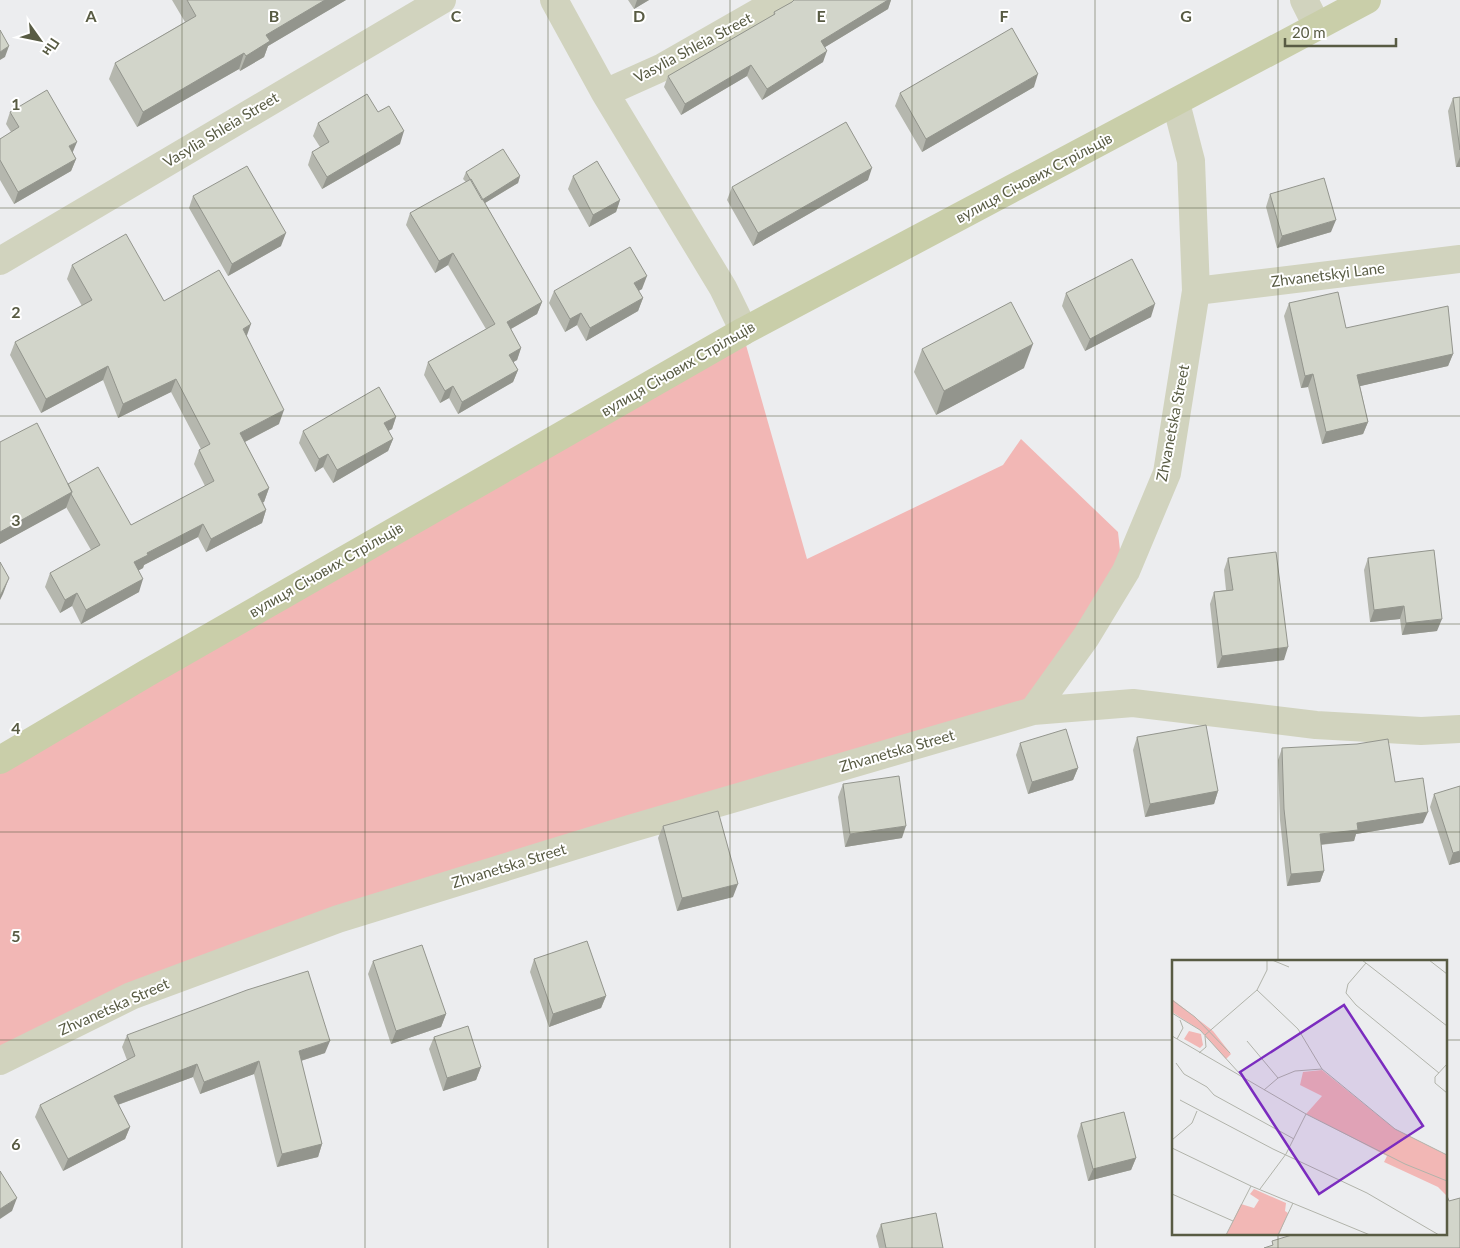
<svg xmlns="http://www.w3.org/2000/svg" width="1460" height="1248" viewBox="0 0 1460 1248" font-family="Lato,sans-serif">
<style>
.green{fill:#f2b7b5}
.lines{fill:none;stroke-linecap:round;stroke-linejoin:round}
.minor{stroke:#d1d3be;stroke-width:28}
.major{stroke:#c9cea9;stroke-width:28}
.wall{fill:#b5b7ae}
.shaded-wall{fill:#93958d}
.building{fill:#d2d5ca;stroke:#93958d}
.grid{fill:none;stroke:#585b43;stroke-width:1;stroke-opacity:0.55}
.labels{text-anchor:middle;stroke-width:4;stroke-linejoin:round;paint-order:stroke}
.street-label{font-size:15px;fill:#585b43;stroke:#fff}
.inset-road{fill:none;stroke:#b1b3aa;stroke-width:1}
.view{fill:#7b2cbf;fill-opacity:0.15;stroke:#7b2cbf;stroke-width:2.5}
.inset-edge{fill:none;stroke:#585b43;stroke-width:2.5}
.grid-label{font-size:16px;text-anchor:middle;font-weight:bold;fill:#585b43;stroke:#fff;stroke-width:4;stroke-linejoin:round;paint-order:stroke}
</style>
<rect width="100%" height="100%" fill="#ecedef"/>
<!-- green -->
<path class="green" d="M 742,331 L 807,559 L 1003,465 L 1021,439 L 1118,532 L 1122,569 L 1032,710 L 337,917 L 0,1060 L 0,759 Z"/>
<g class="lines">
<!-- minor -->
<path class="minor" d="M 554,0 L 605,93 L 723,288 L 744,331
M 1304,0 L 1317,26
M 605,93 L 663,67 L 780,0
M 0,261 L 442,0
M 1196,291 L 1460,259
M 1033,711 L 1133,703 L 1316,725 L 1421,731 L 1460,729
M 0,1061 L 131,996 L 338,919 L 629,829 L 1033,711 L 1086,637 L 1126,571 L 1167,473 L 1196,291 L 1191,161 L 1176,103"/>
<!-- major -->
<path class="major" d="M 0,760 L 147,673 L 744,331 L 1367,0"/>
</g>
<!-- wall -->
<path class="wall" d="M 172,0 L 346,0 L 268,46 L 264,57 L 240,71 L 239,69 L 137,127 L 109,79 L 115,63 L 185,22 Z
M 628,0 L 649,0 L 634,9 Z
M 794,0 L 891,0 L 888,9 L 825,47 L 823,62 L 762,100 L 747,76 L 681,115 L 664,87 L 668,76 L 773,15 L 774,12 L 792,2 Z
M 1034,87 L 922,152 L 895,106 L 900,93 Z
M 1460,97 L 1460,167 L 1456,167 L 1448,111 L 1453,98 Z
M 10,112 L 73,153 L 76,159 L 71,171 L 14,204 L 0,180 L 0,139 L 11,132 L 6,124 Z
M 378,112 L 400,144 L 322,189 L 308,165 L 312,152 L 320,147 L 313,136 L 318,123 Z
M 466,172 L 520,176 L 518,183 L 485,203 L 542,302 L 537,314 L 511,329 L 521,348 L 517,360 L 513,362 L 518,370 L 513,382 L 458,414 L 449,398 L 440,403 L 424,375 L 428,362 L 486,329 L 448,265 L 435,273 L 406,225 L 410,213 L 466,182 L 463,179 Z
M 573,176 L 620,200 L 616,212 L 589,227 L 568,189 Z
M 868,180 L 753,246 L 727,200 L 732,187 Z
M 1270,194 L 1331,232 L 1277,248 L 1266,207 Z
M 193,196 L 281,246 L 228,276 L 189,208 Z
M 72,265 L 164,301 L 247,337 L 279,424 L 245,442 L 269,488 L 264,502 L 263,502 L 266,510 L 262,523 L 206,552 L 198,537 L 144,565 L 143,568 L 139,570 L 139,592 L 81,624 L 72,606 L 60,613 L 45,587 L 50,573 L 91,550 L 66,507 L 0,544 L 0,442 L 131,525 L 205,486 L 194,464 L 199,450 L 201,449 L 171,392 L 118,418 L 103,380 L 41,413 L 10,355 L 15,342 L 82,306 L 67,279 Z
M 642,289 L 638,291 L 643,298 L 638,311 L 586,341 L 577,325 L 565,332 L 549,303 L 554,291 Z
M 1066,293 L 1151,317 L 1085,351 L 1062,306 Z
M 1289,303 L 1346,328 L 1453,354 L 1448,366 L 1360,386 L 1368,422 L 1363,434 L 1322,444 L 1308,387 L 1301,388 L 1284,316 Z
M 922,349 L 1024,368 L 936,415 L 914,372 Z
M 396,417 L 392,429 L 388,431 L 393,439 L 388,451 L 333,483 L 323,467 L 315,472 L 299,443 L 303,431 Z
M 1228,558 L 1284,660 L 1217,668 L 1210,604 L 1214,592 L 1226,590 L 1224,570 Z
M 1368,558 L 1437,631 L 1402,635 L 1400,619 L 1370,622 L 1364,570 Z
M 1137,737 L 1218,791 L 1214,804 L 1145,817 L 1133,750 Z
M 1020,743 L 1078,768 L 1073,780 L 1028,794 L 1016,755 Z
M 1282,748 L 1395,782 L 1423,823 L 1356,834 L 1354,841 L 1321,845 L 1324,871 L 1320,882 L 1287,886 L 1280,820 L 1278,760 Z
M 843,784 L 902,838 L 845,847 L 838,797 Z
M 1434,794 L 1460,862 L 1449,865 L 1430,807 Z
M 663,826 L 733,897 L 677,911 L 658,838 Z
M 534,959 L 606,996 L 601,1008 L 549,1027 L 530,972 Z
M 373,961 L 446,1014 L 441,1027 L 391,1044 L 368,974 Z
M 127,1035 L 325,1053 L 301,1061 L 322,1144 L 318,1157 L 277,1167 L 254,1074 L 200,1094 L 193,1077 L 118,1105 L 130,1127 L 125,1139 L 63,1171 L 35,1117 L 40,1105 L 127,1060 L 122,1047 Z
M 434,1037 L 481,1067 L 476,1080 L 443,1091 L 429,1049 Z
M 1081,1123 L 1136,1158 L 1131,1170 L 1088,1181 L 1077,1136 Z
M 881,1224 L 943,1248 L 879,1248 L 876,1236 Z"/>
<!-- shaded-wall -->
<path class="shaded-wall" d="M 325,0 L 346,0 L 268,46 L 264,57 L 240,71 L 246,56 L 266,35 Z
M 637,0 L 649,0 L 634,9 Z
M 888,0 L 891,0 L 888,9 L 817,52 L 821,41 Z
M 9,46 L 5,57 L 0,60 L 0,52 Z
M 827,51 L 823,62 L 762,100 L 767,89 Z
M 244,53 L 239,69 L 137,127 L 143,112 Z
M 751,65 L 747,76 L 681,115 L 685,104 Z
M 1038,74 L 1034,87 L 922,152 L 926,139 Z
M 404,131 L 400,144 L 322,189 L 327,177 Z
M 77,142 L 72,154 L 69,146 Z
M 1460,157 L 1460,167 L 1456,167 Z
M 76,159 L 71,171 L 14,204 L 18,192 Z
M 872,168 L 868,180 L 753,246 L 758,233 Z
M 520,176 L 518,183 L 480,206 L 482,200 Z
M 620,200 L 616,212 L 589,227 L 593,215 Z
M 1336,220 L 1331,232 L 1277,248 L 1282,236 Z
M 286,233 L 281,246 L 228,276 L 232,264 Z
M 453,253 L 448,265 L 435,273 L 439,261 Z
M 647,276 L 642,289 L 630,296 L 634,283 Z
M 643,298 L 638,311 L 586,341 L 590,328 Z
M 542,302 L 537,314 L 502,334 L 507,322 Z
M 1155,304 L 1151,317 L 1085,351 L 1090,339 Z
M 581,313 L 577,325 L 565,332 L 570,319 Z
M 251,324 L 246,338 L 243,329 Z
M 1033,344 L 1024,368 L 936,415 L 944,391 Z
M 521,348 L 517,360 L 505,367 L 509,355 Z
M 1453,354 L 1448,366 L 1352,388 L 1357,375 Z
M 108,366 L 103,380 L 41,413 L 46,399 Z
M 518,370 L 513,382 L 458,414 L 462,402 Z
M 1313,374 L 1308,387 L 1301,388 L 1305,376 Z
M 176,379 L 171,392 L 118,418 L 123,404 Z
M 453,386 L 449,398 L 440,403 L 445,391 Z
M 284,410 L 279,424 L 235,447 L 240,433 Z
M 396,417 L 392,429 L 379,436 L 384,423 Z
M 1368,422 L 1363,434 L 1322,444 L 1326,432 Z
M 393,439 L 388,451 L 333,483 L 337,470 Z
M 328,454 L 323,467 L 315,472 L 319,459 Z
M 269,488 L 264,502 L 254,507 L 258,494 Z
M 72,492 L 66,508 L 0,544 L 0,532 Z
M 266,510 L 262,523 L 206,552 L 211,539 Z
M 203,524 L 198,537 L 144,565 L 143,568 L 129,576 L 134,562 L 147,553 Z
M 9,578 L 3,594 L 0,600 L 0,596 Z
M 143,579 L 139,592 L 81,624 L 86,610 Z
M 77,593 L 72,606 L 60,613 L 65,600 Z
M 1404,606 L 1400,619 L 1370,622 L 1374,610 Z
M 1442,619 L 1437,631 L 1402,635 L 1406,623 Z
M 1288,647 L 1284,660 L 1217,668 L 1222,656 Z
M 1078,768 L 1073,780 L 1028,794 L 1032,782 Z
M 1218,791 L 1214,804 L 1145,817 L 1150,804 Z
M 1428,812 L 1423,823 L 1356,834 L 1354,841 L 1316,845 L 1320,834 L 1357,823 Z
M 906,826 L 902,838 L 845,847 L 850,834 Z
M 1460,851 L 1460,862 L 1449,865 L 1453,853 Z
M 1324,871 L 1320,882 L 1287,886 L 1291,874 Z
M 738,884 L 733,897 L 677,911 L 682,898 Z
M 606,996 L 601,1008 L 549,1027 L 553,1014 Z
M 446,1014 L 441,1027 L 391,1044 L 396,1031 Z
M 330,1041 L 325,1053 L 294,1063 L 299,1051 Z
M 259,1061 L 254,1074 L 200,1094 L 204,1082 Z
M 197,1064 L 193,1077 L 109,1108 L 114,1096 Z
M 481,1067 L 476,1080 L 443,1091 L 447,1078 Z
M 130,1127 L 125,1139 L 63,1171 L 68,1159 Z
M 322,1144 L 318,1157 L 277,1167 L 282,1154 Z
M 1136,1158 L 1131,1170 L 1088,1181 L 1093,1169 Z
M 17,1198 L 12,1211 L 0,1219 L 0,1209 Z"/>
<!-- building -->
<path class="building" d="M 187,0 L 325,0 L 266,35 L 270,41 L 246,56 L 244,53 L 143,112 L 115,63 L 196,16 Z
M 794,0 L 888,0 L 821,41 L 827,51 L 767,89 L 751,65 L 685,104 L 668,76 L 775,14 L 774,12 L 792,2 Z
M 1012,28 L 1038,74 L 926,139 L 900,93 Z
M 0,30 L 9,46 L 0,52 Z
M 47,90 L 77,142 L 69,146 L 76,159 L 18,192 L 0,160 L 0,139 L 19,127 L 10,112 Z
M 367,94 L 378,112 L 389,106 L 404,131 L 327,177 L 312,152 L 329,142 L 318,123 Z
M 1460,97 L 1460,150 L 1453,98 Z
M 846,122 L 872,168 L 758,233 L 732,187 Z
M 503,149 L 520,176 L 482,200 L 466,172 Z
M 597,161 L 620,200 L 593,215 L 573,176 Z
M 247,166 L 286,233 L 232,264 L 193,196 Z
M 1324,178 L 1336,220 L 1282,236 L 1270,194 Z
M 471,179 L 542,302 L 507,322 L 521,348 L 509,355 L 518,370 L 462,402 L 453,386 L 445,391 L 428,362 L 495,324 L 453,253 L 439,261 L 410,213 Z
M 126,234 L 164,301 L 219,270 L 251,324 L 243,329 L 284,410 L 240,433 L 269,488 L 258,494 L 266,510 L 211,539 L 203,524 L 147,553 L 148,555 L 134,562 L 143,579 L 86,610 L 77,593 L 65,600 L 50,573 L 100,545 L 71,494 L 72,492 L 68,484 L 98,467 L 131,525 L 214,481 L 199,450 L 210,444 L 176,379 L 123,404 L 108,366 L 46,399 L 15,342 L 92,300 L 72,265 Z
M 630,247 L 647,276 L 634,283 L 643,298 L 590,328 L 581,313 L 570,319 L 554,291 Z
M 1132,259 L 1155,304 L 1090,339 L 1066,293 Z
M 1338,292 L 1346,328 L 1448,306 L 1453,354 L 1357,375 L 1368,422 L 1326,432 L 1313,374 L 1305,376 L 1289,303 Z
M 1011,302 L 1033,344 L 944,391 L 922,349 Z
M 379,387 L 396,417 L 384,423 L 393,439 L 337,470 L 328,454 L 319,459 L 303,431 Z
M 37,423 L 72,492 L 0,532 L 0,442 Z
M 1434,550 L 1442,619 L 1406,623 L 1404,606 L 1374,610 L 1368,558 Z
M 1276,552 L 1288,647 L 1222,656 L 1214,592 L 1233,590 L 1228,558 Z
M 0,562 L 9,578 L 0,596 Z
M 1206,725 L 1218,791 L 1150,804 L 1137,737 Z
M 1066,729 L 1078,768 L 1032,782 L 1020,743 Z
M 1388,739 L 1395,782 L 1423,778 L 1428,812 L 1357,823 L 1358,830 L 1320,834 L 1324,871 L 1291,874 L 1284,809 L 1282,748 L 1357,744 Z
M 899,776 L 906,826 L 850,834 L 843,784 Z
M 1460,786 L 1460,851 L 1453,853 L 1434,794 Z
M 718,811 L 738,884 L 682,898 L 663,826 Z
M 587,941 L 606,996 L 553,1014 L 534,959 Z
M 422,945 L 446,1014 L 396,1031 L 373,961 Z
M 308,971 L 330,1041 L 299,1051 L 322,1144 L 282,1154 L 259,1061 L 204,1082 L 197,1064 L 114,1096 L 130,1127 L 68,1159 L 40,1105 L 135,1056 L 127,1035 L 247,990 Z
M 468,1026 L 481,1067 L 447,1078 L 434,1037 Z
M 1124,1112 L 1136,1158 L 1093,1169 L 1081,1123 Z
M 0,1171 L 17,1198 L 0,1209 Z
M 1446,1193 L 1449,1201 L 1460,1198 L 1460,1248 L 1264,1248 L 1273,1245 L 1272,1241 L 1295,1234 L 1446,1234 Z
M 936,1213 L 943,1248 L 886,1248 L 881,1224 Z"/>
<!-- grid -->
<path class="grid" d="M 182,0 L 182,1248M 365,0 L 365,1248M 548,0 L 548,1248M 730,0 L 730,1248M 912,0 L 912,1248M 1095,0 L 1095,1248M 1278,0 L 1278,962M 0,208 L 1460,208M 0,416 L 1460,416M 0,624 L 1460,624M 0,832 L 1460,832M 0,1040 L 1174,1040M 1446,1040 L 1460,1040M 1278,1234 L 1278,1248"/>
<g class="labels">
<!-- street labels -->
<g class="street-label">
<text transform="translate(693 48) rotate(-28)" y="5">Vasylia Shleia Street</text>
<text transform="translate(221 130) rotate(-31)" y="5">Vasylia Shleia Street</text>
<text transform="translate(1034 178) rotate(-28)" y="5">вулиця Січових Стрільців</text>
<text transform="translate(1328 275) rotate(-7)" y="5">Zhvanetskyi Lane</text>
<text transform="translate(678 369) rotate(-30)" y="5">вулиця Січових Стрільців</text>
<text transform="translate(1173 423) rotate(-79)" y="5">Zhvanetska Street</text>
<text transform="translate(326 570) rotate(-30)" y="5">вулиця Січових Стрільців</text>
<text transform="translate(897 751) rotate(-16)" y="5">Zhvanetska Street</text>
<text transform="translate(509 866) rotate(-17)" y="5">Zhvanetska Street</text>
<text transform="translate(114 1007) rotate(-24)" y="5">Zhvanetska Street</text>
</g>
</g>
<!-- overview -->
<g transform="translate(1172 960)">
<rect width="275" height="275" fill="#ecedef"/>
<path d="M 0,39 L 41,71 L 59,94 L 54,99 L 28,70 L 0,52 ZM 17,71 L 29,74 L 31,85 L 28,88 L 12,79 ZM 150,110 L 223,169 L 275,195 L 275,236 L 266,227 L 212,202 L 215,196 L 134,154 L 150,136 L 128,125 L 131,112 ZM 82,229 L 114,243 L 113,251 L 116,253 L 107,275 L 54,275 L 69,244 L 82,248 L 87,240 L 78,234 Z" fill="#f2b7b5"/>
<path class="inset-road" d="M 100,0 L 117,7M 190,0 L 275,66M 257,0 L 275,14M 194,3 L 176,24 L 174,33 L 184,45 L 267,113M 85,30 L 126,69 L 150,109M 0,40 L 23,57 L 58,93M 0,53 L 28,70 L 68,114M 33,75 L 85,30 L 95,10 L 95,0M 0,76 L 134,154 L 233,204 L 275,221M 5,79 L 11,68 L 8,60M 75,81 L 106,118M 27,93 L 34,87 L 33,76M 4,103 L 12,114 L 35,127 L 42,135 L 122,179M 275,104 L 263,117 L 263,123 L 275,133M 92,130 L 106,118 L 123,111 L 150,109 L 223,169 L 275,195M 8,140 L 101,189 L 195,233 L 267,275M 0,180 L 20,163 L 25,151M 0,188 L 79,226 L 198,275M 88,229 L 114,194 L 134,154M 0,234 L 61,261M 54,275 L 79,226M 106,275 L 121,243"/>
<path class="view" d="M 172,45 L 251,166 L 147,234 L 68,112 Z"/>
<rect width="275" height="275" class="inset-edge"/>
</g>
<g class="grid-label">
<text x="91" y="22">A</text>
<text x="274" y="22">B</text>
<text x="456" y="22">C</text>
<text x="639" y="22">D</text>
<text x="821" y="22">E</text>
<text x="1004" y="22">F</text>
<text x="1186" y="22">G</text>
<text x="16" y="110">1</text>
<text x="16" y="318">2</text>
<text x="16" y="526">3</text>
<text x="16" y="734">4</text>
<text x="16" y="942">5</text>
<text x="16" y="1150">6</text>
</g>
<!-- north arrow -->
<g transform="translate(40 40) rotate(123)" stroke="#ffffff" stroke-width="4" paint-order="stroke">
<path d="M0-4L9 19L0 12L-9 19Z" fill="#585b43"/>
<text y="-8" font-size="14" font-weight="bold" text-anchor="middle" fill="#585b43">Пн</text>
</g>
<!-- scale -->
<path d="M1285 38v8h111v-8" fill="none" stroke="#585b43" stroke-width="2.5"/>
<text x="1292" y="38" font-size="15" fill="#585b43" stroke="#ffffff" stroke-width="4" paint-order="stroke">20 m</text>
</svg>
